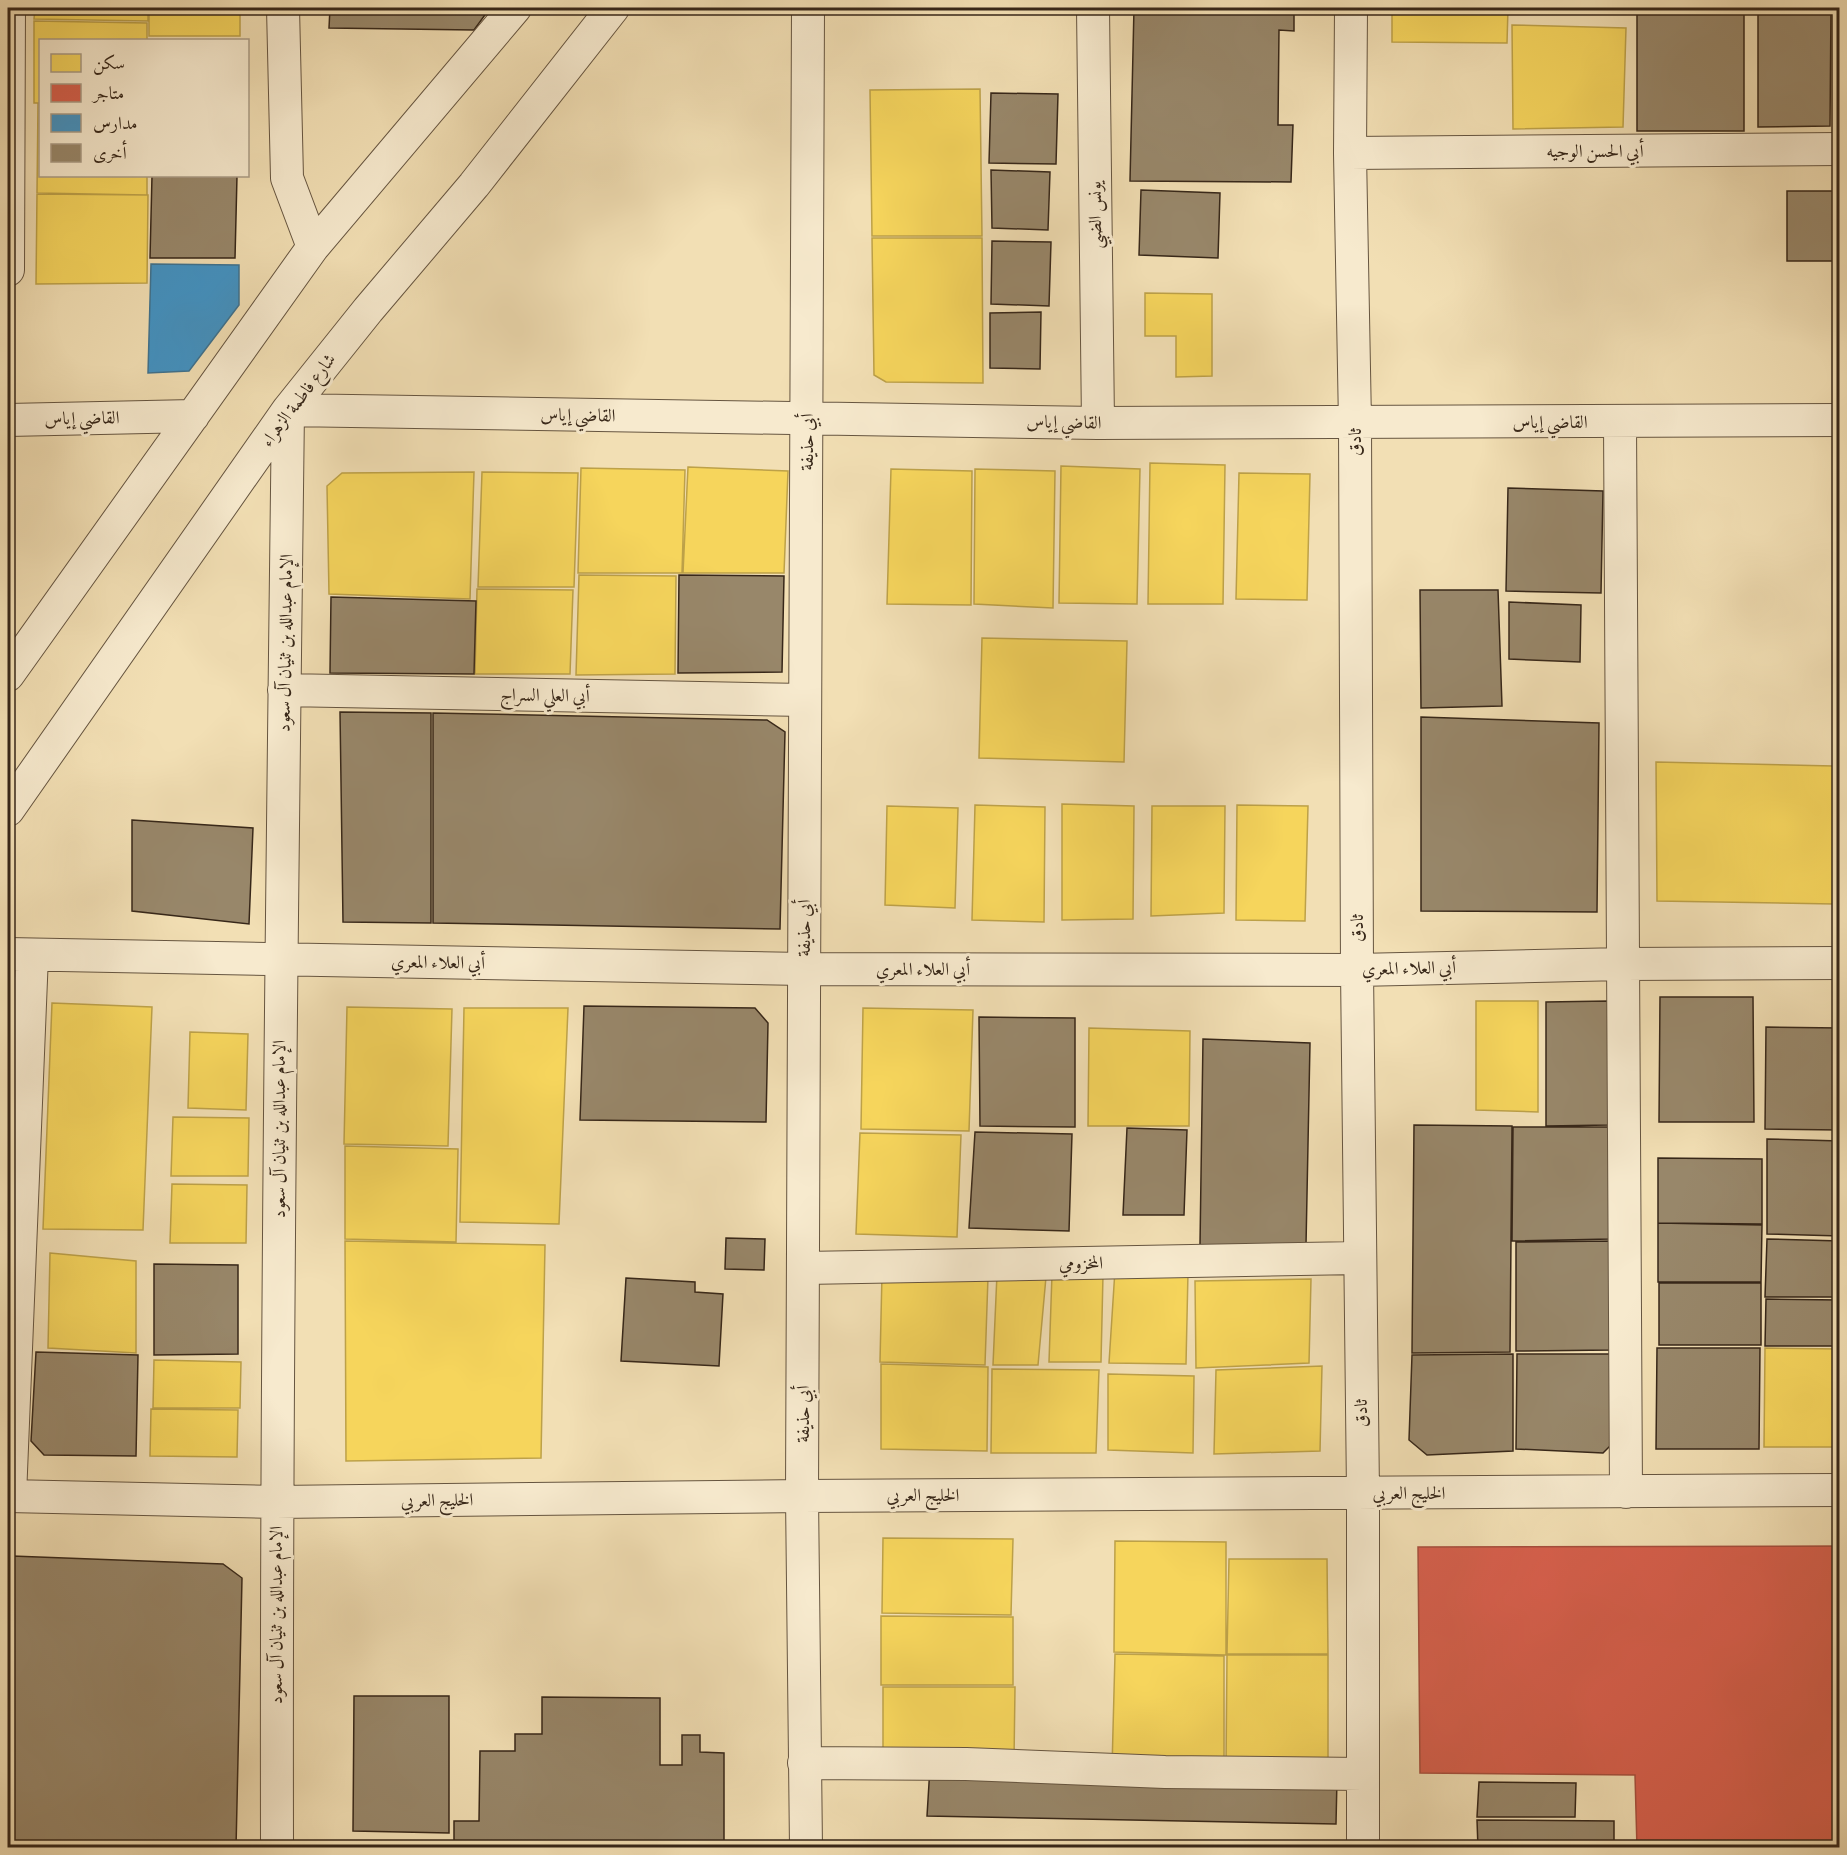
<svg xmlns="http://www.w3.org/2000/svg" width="1847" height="1855" viewBox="0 0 1847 1855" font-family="Vollkorn,Amiri,serif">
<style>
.homes{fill:#f6d55c;stroke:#bda148;stroke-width:1.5}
.shops{fill:#d6604d;stroke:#a64f3d;stroke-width:1.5}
.schools{fill:#4393c3;stroke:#3f7390;stroke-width:1.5}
.building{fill:#98876a;stroke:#372719;stroke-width:1.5}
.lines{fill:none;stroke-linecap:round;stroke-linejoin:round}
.minor-casing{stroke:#665540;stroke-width:34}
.minor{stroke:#f7eace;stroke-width:32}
.labels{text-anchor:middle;stroke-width:6;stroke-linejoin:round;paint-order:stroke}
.street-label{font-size:18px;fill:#372719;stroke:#f7eace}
</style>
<rect width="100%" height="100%" fill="#f2dfb4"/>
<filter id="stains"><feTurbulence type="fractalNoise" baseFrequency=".00333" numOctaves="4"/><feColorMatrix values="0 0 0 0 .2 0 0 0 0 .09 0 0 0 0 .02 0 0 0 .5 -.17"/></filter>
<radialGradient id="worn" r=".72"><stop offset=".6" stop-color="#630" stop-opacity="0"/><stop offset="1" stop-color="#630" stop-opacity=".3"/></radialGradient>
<!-- homes -->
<path class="homes" d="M 35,8 L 148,8 L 148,21 L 34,19 Z
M 149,8 L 240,8 L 240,36 L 149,36 Z
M 1392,8 L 1508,8 L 1507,43 L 1392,42 Z
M 34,21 L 147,23 L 147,40 L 40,40 L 40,103 L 34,103 Z
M 1512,25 L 1626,28 L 1623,127 L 1513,129 Z
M 980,89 L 982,236 L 872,236 L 870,90 Z
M 38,104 L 40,104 L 40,176 L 147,176 L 147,195 L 37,193 Z
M 37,194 L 148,195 L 147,283 L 36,284 Z
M 872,238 L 982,238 L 983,383 L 886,382 L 874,375 Z
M 1145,293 L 1212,294 L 1212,376 L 1176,377 L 1176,336 L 1145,336 Z
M 1150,463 L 1225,465 L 1223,604 L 1148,604 Z
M 1061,466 L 1140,469 L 1137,604 L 1059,603 Z
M 688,467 L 788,471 L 784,573 L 683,573 Z
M 581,468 L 685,470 L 682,573 L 578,573 Z
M 891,469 L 972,471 L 971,605 L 887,604 Z
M 975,469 L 1055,471 L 1053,608 L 974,604 Z
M 474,472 L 470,599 L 329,594 L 327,486 L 342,473 Z
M 482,472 L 578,473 L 574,587 L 478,587 Z
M 1239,473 L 1310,474 L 1307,600 L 1236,599 Z
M 579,575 L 676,576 L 675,674 L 576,675 Z
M 477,589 L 573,590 L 570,674 L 475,674 Z
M 982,638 L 1127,641 L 1124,762 L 979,758 Z
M 1656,762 L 1833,766 L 1834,904 L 1657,901 Z
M 1062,804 L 1134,806 L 1133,919 L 1062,920 Z
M 975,805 L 1045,807 L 1044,922 L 972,920 Z
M 1237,805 L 1308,806 L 1305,921 L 1236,920 Z
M 887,806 L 958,808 L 955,908 L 885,905 Z
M 1152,806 L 1225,806 L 1224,913 L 1151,916 Z
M 1476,1001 L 1538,1001 L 1538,1112 L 1476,1110 Z
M 52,1003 L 152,1007 L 143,1230 L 43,1229 Z
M 347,1007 L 452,1009 L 448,1146 L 344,1144 Z
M 464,1008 L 568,1008 L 559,1224 L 460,1222 Z
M 863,1008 L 973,1010 L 969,1131 L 861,1129 Z
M 1089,1028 L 1190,1031 L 1189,1126 L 1088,1126 Z
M 190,1032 L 248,1034 L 246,1110 L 188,1108 Z
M 173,1117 L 249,1118 L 248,1176 L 171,1176 Z
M 860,1133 L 961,1135 L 957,1237 L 856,1234 Z
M 345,1146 L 458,1149 L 456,1242 L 345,1239 Z
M 172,1184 L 247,1185 L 246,1243 L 170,1243 Z
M 345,1241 L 545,1245 L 541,1458 L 346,1461 Z
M 50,1253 L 136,1261 L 136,1353 L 48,1348 Z
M 1115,1270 L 1188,1272 L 1186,1364 L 1109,1363 Z
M 882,1274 L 988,1277 L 985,1365 L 880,1362 Z
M 997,1274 L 1046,1277 L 1038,1365 L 993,1365 Z
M 1052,1274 L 1103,1275 L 1101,1362 L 1049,1362 Z
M 1311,1279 L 1309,1363 L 1196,1368 L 1195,1281 Z
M 1765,1348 L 1840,1349 L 1840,1447 L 1764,1447 Z
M 154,1360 L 241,1362 L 240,1408 L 153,1408 Z
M 881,1364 L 988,1367 L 987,1451 L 881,1449 Z
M 1322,1366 L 1320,1451 L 1214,1454 L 1216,1370 Z
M 992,1369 L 1099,1370 L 1096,1453 L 991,1453 Z
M 1108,1374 L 1194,1376 L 1193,1453 L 1108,1450 Z
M 151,1409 L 238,1410 L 237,1457 L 150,1456 Z
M 883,1538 L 1013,1539 L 1011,1615 L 882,1613 Z
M 1115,1541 L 1226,1542 L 1226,1655 L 1114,1652 Z
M 1229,1559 L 1327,1559 L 1328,1654 L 1227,1654 Z
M 881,1616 L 1013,1617 L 1013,1685 L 881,1685 Z
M 1115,1654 L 1224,1656 L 1224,1769 L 1112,1768 Z
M 1227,1655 L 1328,1655 L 1328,1769 L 1226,1768 Z
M 883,1687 L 1015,1687 L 1014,1761 L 883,1759 Z"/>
<!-- shops -->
<path class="shops" d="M 1840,1546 L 1840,1848 L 1637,1848 L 1635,1775 L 1420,1773 L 1418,1547 Z"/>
<!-- schools -->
<path class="schools" d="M 151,264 L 239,265 L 239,305 L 189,371 L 148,373 Z"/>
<!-- building -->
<path class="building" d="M 330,8 L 490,8 L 474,30 L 329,28 Z
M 1134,8 L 1294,8 L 1294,31 L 1279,30 L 1278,125 L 1293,125 L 1291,182 L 1130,181 Z
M 1637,8 L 1744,8 L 1744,131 L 1637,131 Z
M 1758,8 L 1831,8 L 1830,126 L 1758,127 Z
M 991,93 L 1058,94 L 1056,164 L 989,163 Z
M 991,170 L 1050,172 L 1048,230 L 992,228 Z
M 152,176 L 237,176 L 235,258 L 150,258 Z
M 1141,190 L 1220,193 L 1218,258 L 1139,255 Z
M 1787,191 L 1840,191 L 1840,261 L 1787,261 Z
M 992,241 L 1051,242 L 1049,306 L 991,304 Z
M 1041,312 L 1040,369 L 990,368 L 990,313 Z
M 1508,488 L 1603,491 L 1601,593 L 1506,591 Z
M 679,575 L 784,576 L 782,672 L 678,673 Z
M 1420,590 L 1498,590 L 1502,706 L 1421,708 Z
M 331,597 L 476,601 L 474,674 L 330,673 Z
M 1509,602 L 1581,605 L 1580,662 L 1509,659 Z
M 340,712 L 431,713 L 431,923 L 343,922 Z
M 433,713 L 767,720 L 785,732 L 780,929 L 433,923 Z
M 1421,717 L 1599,723 L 1597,912 L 1421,911 Z
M 132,820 L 253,828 L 249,924 L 132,911 Z
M 1660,997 L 1753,997 L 1754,1122 L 1659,1122 Z
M 1608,1001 L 1610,1125 L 1546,1126 L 1546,1002 Z
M 584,1006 L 755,1008 L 768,1023 L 766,1122 L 580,1120 Z
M 979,1017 L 1075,1018 L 1075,1127 L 980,1126 Z
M 1766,1027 L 1840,1028 L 1840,1130 L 1765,1129 Z
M 1203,1039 L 1310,1043 L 1306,1245 L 1200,1245 Z
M 1414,1125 L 1512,1126 L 1510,1352 L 1412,1353 Z
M 1513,1127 L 1611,1127 L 1611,1239 L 1512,1241 Z
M 1127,1128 L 1187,1130 L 1184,1215 L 1123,1215 Z
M 975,1132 L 1072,1134 L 1069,1231 L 969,1228 Z
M 1767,1139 L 1840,1141 L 1840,1236 L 1767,1234 Z
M 1658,1158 L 1762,1159 L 1762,1224 L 1658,1223 Z
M 1658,1223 L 1762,1225 L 1761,1282 L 1658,1282 Z
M 726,1238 L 765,1239 L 764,1270 L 725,1269 Z
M 1767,1239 L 1840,1241 L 1840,1297 L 1765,1297 Z
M 1611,1241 L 1612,1350 L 1516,1351 L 1516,1242 Z
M 154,1264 L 238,1265 L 238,1354 L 154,1355 Z
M 626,1278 L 695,1282 L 695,1292 L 723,1294 L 719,1366 L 621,1361 Z
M 1659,1283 L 1761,1283 L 1761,1345 L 1659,1345 Z
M 1766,1299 L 1840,1300 L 1840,1346 L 1765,1346 Z
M 1657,1348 L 1760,1348 L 1759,1449 L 1656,1449 Z
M 36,1352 L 138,1355 L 136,1456 L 44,1455 L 31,1441 Z
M 1513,1354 L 1513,1451 L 1427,1455 L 1409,1440 L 1412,1355 Z
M 1517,1354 L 1613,1354 L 1613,1443 L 1603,1453 L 1516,1449 Z
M 12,1556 L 223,1564 L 242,1578 L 236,1848 L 8,1848 Z
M 8,1582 L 10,1582 L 8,1719 Z
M 354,1696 L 449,1696 L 449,1833 L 353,1831 Z
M 542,1697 L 660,1698 L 660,1765 L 682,1765 L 682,1735 L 700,1735 L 700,1752 L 724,1753 L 724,1848 L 454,1848 L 454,1821 L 479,1821 L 480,1751 L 515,1751 L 515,1734 L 542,1734 Z
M 930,1767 L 1337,1779 L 1336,1824 L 927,1816 Z
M 1479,1782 L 1576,1783 L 1575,1817 L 1477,1817 Z
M 1477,1820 L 1614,1821 L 1614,1848 L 1478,1848 Z"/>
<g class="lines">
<!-- minor casing -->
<g class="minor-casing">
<path id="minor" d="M 283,8 L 287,178 L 313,247
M 1093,8 L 1098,423
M 1351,8 L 1350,153 L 1355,423 L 1357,970 L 1363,1493 L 1363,1848
M 1350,153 L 1840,149
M 8,270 L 9,8
M 8,420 L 193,416
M 1620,422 L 1626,1492
M 8,675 L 313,247 L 515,8
M 284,690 L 805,700
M 8,810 L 288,410 L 368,310 L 474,185 L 613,8
M 8,954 L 803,969 L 1357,970 L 1623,964 L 1840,963
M 804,1268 L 1359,1258
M 8,1496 L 276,1502 L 802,1496 L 1840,1490
M 10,1496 L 32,955
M 804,1763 L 966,1764 L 1165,1772 L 1362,1774
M 277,1848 C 276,1368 282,889 288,410 L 1098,423 L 1840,420
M 806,1848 L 802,1496 L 808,8"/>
</g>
<!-- minor -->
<use href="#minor" class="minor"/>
</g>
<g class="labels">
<!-- street labels -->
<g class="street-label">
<text x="1595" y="157">أبي الحسن الوجيه</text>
<text transform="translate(1095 215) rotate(-91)" y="6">يونس الضبي</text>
<text transform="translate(298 400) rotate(-53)" y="6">شارع فاطمة الزهراء</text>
<text transform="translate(578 415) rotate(1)" y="6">القاضي إياس</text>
<text transform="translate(82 418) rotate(-1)" y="6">القاضي إياس</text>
<text transform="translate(1064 422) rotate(1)" y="6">القاضي إياس</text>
<text x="1550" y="428">القاضي إياس</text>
<text transform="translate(807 442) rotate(-90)" y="6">أبي حذيفة</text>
<text transform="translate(1355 442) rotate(-90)" y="6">ثادق</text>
<text transform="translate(285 643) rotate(-89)" y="6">الإمام عبدالله بن ثنيان آل سعود</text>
<text transform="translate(545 695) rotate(1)" y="6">أبي العلي السراج</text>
<text transform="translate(804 928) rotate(-90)" y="6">أبي حذيفة</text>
<text transform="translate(1357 928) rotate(-90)" y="6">ثادق</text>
<text transform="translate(438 962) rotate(1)" y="6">أبي العلاء المعري</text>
<text transform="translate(1409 968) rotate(-1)" y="6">أبي العلاء المعري</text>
<text x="923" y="975">أبي العلاء المعري</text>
<text transform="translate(279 1129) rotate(-90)" y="6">الإمام عبدالله بن ثنيان آل سعود</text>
<text transform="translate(1081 1263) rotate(-1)" y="6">المخزومي</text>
<text transform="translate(1361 1413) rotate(-91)" y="6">ثادق</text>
<text transform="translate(803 1414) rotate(-90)" y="6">أبي حذيفة</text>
<text x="1409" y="1499">الخليج العربي</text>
<text x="923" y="1501">الخليج العربي</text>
<text transform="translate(437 1500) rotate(-1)" y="6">الخليج العربي</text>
<text transform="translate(276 1615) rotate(-90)" y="6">الإمام عبدالله بن ثنيان آل سعود</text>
</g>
</g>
<!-- margin -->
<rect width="1847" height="1855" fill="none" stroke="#f2dfb4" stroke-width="30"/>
<rect x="9" y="9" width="1829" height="1837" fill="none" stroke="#372719" stroke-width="3"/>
<rect x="15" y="15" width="1817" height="1825" fill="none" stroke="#372719" stroke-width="1.5"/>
<!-- legend -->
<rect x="39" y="39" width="210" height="138" fill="#f7eace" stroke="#aa9c86" stroke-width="1.5"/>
<rect x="51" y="54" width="30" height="18" fill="#f6d55c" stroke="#aa9c86" stroke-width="1.5"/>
<text x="93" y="69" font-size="18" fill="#372719">سكن</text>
<rect x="51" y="84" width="30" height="18" fill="#d6604d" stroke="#aa9c86" stroke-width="1.5"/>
<text x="93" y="99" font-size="18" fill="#372719">متاجر</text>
<rect x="51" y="114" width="30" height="18" fill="#4393c3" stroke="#aa9c86" stroke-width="1.5"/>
<text x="93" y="129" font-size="18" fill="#372719">مدارس</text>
<rect x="51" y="144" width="30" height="18" fill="#98876a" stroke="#aa9c86" stroke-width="1.5"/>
<text x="93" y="159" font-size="18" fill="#372719">أخرى</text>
<rect width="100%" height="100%" filter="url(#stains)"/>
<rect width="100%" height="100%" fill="url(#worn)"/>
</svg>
